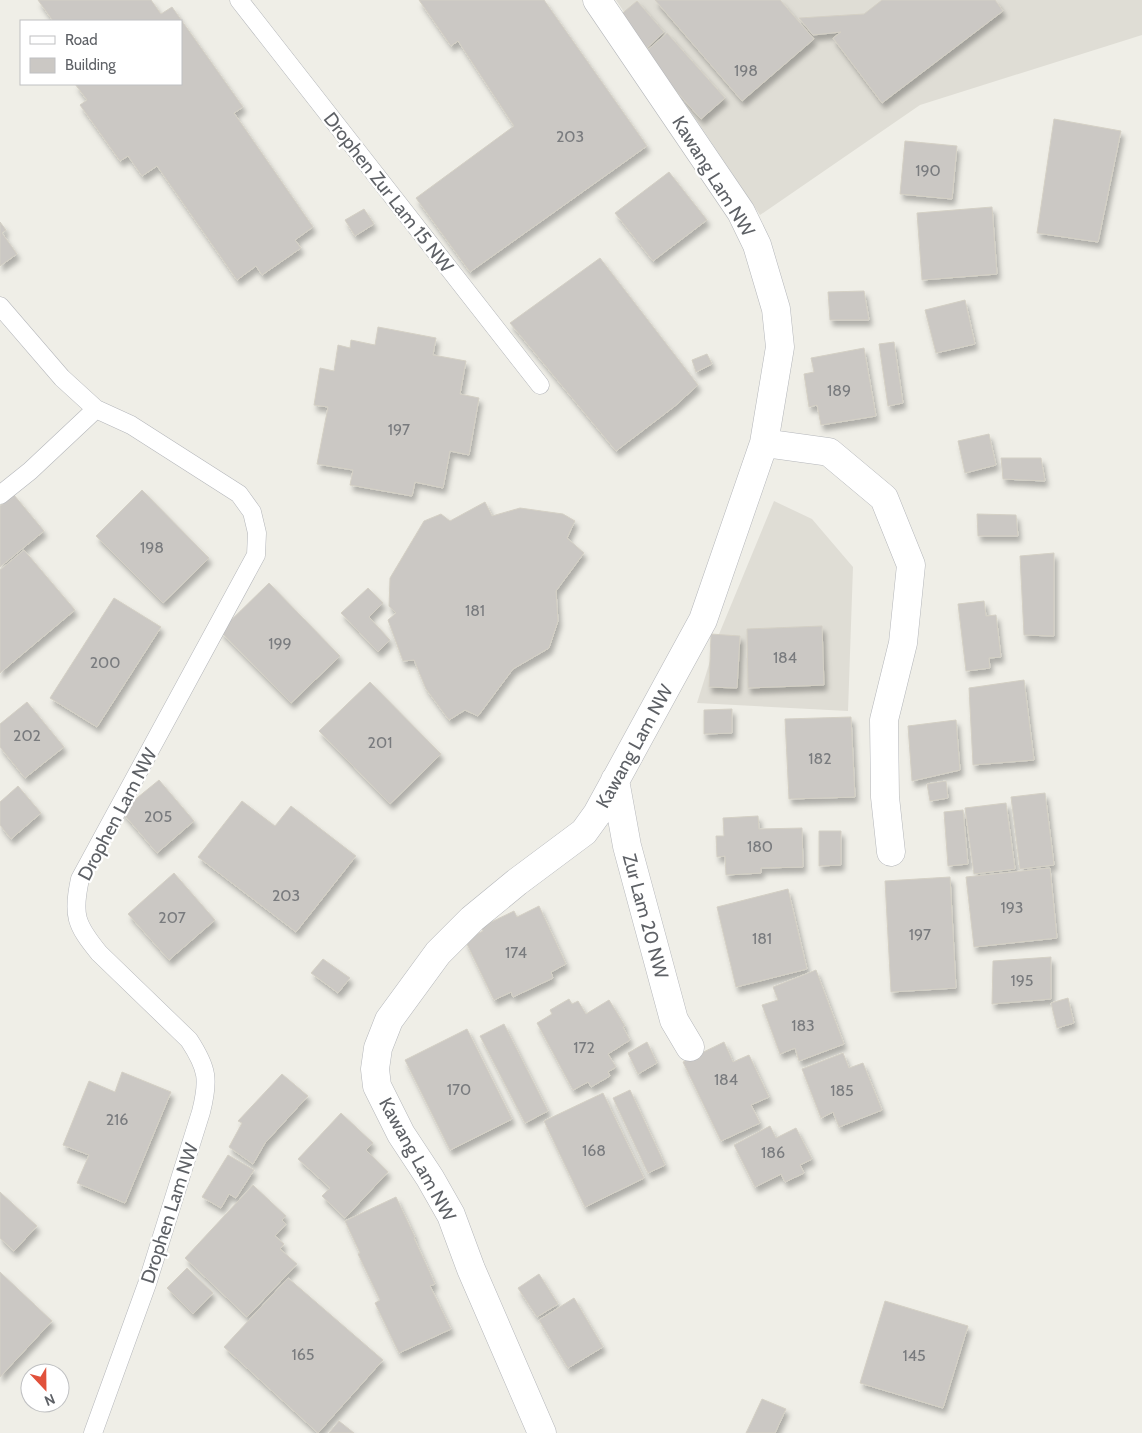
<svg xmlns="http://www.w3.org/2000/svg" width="1142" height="1433" viewBox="0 0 1142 1433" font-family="Cabin,sans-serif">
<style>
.education{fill:#dfddd5}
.building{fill:#cbc8c4;stroke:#d4d0c5;filter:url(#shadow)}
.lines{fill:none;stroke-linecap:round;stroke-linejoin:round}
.service-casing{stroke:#b4b6ba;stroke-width:19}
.minor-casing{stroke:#b4b6ba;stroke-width:29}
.service{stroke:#fff;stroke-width:18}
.minor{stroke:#fff;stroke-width:28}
.labels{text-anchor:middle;stroke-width:4.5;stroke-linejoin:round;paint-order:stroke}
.number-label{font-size:16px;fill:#797b7e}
.street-label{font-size:19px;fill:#5e6166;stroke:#fff}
</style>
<defs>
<filter id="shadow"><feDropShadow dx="3" dy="5.5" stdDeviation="2.5" flood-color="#0004"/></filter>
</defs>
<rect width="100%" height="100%" fill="#efeee7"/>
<!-- education -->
<path class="education" d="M 616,0 L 1142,0 L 1142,35 L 920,105 L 760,215 Z
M 774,501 L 812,519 L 853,567 L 848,711 L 697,703 L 717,639 Z"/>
<!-- building -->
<path class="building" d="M 38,0 L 151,0 L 161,14 L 172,7 L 243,107 L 234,113 L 313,227 L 295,240 L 301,248 L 262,275 L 256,266 L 237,280 L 157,166 L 142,176 L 128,156 L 120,161 L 80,105 L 87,100 L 75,84 L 181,84 L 181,21 L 53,21 Z
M 419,0 L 544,0 L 647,146 L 470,272 L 416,198 L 514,126 L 458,41 L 451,46 Z
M 655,0 L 780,0 L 814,39 L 742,101 Z
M 882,0 L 995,0 L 1003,11 L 882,103 L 833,38 L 841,32 L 813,35 L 799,18 L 864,14 Z
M 637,1 L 664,32 L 647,48 L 619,16 Z
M 667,33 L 725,98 L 701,119 L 643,54 Z
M 1054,119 L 1121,131 L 1098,242 L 1037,233 Z
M 905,141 L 957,146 L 952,199 L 900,194 Z
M 669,172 L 707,220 L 653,261 L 615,213 Z
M 992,207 L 997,274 L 922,280 L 917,213 Z
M 364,209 L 374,224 L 355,236 L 345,220 Z
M 0,222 L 6,230 L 2,233 L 17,254 L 0,266 Z
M 600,258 L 698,385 L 675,406 L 616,451 L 510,323 Z
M 864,291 L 869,320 L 830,320 L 828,292 Z
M 965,300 L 975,344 L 936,353 L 925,310 Z
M 378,327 L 436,338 L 433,355 L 466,361 L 460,394 L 479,398 L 469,455 L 450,451 L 443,488 L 415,482 L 412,496 L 350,485 L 353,470 L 317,464 L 328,407 L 314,405 L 320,368 L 334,371 L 338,345 L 350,348 L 351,340 L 375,345 Z
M 894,342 L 903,403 L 888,406 L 879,344 Z
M 864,348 L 876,416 L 821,425 L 817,405 L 809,407 L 804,374 L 814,372 L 811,358 Z
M 707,354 L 712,364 L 696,372 L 692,360 Z
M 989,434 L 996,465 L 965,473 L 958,441 Z
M 1001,458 L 1041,458 L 1045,481 L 1003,479 Z
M 142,490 L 209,558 L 163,603 L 96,536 Z
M 14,495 L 44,531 L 0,567 L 0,506 Z
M 485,502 L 492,516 L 520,508 L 563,514 L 575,521 L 567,538 L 584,553 L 556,591 L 558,621 L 549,648 L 513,669 L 478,716 L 465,710 L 449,720 L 426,689 L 414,660 L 403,661 L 388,620 L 396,613 L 389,606 L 390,578 L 424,521 L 441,514 L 450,521 Z
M 977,514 L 1016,515 L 1018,536 L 978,536 Z
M 24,550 L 75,610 L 0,673 L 0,570 Z
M 1054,553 L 1054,636 L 1024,635 L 1020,556 Z
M 269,583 L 340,656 L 291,703 L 220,631 Z
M 368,588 L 383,603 L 369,617 L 390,640 L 378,652 L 341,613 Z
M 114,598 L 161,627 L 97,727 L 50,698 Z
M 984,601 L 986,616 L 996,615 L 1001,657 L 989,658 L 990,668 L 966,671 L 958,604 Z
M 822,626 L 824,685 L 748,688 L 747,629 Z
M 711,634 L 740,636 L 737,688 L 709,687 Z
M 1024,680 L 1034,760 L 973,765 L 969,688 Z
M 370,682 L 441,754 L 390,804 L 319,731 Z
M 27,702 L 64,747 L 25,778 L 0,747 L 0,724 Z
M 732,709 L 732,733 L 704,734 L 704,710 Z
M 851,717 L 855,797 L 789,799 L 785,719 Z
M 956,720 L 960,770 L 912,781 L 908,726 Z
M 159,780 L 194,821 L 157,853 L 121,811 Z
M 946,781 L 948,798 L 930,801 L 927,784 Z
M 18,786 L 41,813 L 11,839 L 0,825 L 0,802 Z
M 1045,793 L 1054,865 L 1020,869 L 1011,797 Z
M 242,801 L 275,826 L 291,806 L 356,856 L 296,932 L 198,857 Z
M 1006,803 L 1015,869 L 974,874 L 965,808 Z
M 963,810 L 968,864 L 948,866 L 944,812 Z
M 758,816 L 759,829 L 802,828 L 803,867 L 761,868 L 761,873 L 726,875 L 725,856 L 717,857 L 716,836 L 724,836 L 723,818 Z
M 819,831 L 841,831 L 841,865 L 819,866 Z
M 1050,868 L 1057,938 L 974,947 L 966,877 Z
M 174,873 L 215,920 L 169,960 L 128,914 Z
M 950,877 L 956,988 L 891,992 L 885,881 Z
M 788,889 L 807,969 L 736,987 L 717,907 Z
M 539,906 L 566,964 L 551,972 L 553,978 L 513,997 L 511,992 L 494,1000 L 465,940 L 483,931 L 481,927 L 514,911 L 517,917 Z
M 1051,957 L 1051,999 L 992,1004 L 993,961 Z
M 323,959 L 350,978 L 338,993 L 311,973 Z
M 816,970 L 844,1044 L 799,1061 L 795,1048 L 780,1054 L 762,1005 L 778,1000 L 773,987 Z
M 1068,998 L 1074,1023 L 1057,1028 L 1051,1003 Z
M 569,999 L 572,1004 L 578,1001 L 586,1014 L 609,1000 L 625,1026 L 623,1027 L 630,1040 L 608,1054 L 616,1067 L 608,1072 L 610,1076 L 591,1087 L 588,1082 L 573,1090 L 537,1023 L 552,1014 L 550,1010 Z
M 504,1024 L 548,1111 L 525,1123 L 480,1036 Z
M 467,1029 L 512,1119 L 450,1150 L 405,1060 Z
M 647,1042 L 657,1063 L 638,1074 L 628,1053 Z
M 724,1042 L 733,1062 L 749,1055 L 769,1097 L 751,1105 L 760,1123 L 721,1141 L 683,1062 Z
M 843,1053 L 849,1068 L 863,1063 L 882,1110 L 839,1127 L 833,1112 L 821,1118 L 802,1069 Z
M 122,1072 L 171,1092 L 125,1203 L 77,1183 L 89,1155 L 63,1145 L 89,1081 L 115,1092 Z
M 282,1074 L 308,1096 L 265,1143 L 253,1164 L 229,1147 L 242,1123 L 238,1121 Z
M 630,1090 L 665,1165 L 648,1173 L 613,1098 Z
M 603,1093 L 644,1178 L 585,1207 L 544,1121 Z
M 341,1113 L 373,1143 L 366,1150 L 388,1172 L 345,1218 L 322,1196 L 330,1188 L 298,1159 Z
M 770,1126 L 776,1138 L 796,1128 L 812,1159 L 800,1165 L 804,1173 L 785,1182 L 781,1174 L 755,1187 L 734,1145 Z
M 228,1155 L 254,1170 L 236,1198 L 229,1194 L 221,1208 L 202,1197 Z
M 253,1185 L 286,1216 L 282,1220 L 286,1224 L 275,1236 L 284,1244 L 280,1249 L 297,1264 L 247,1317 L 185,1258 Z
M 0,1192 L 37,1226 L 14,1251 L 0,1238 Z
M 396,1197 L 415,1237 L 414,1238 L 435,1284 L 430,1286 L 451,1329 L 399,1353 L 375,1303 L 380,1300 L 358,1254 L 360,1253 L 345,1221 Z
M 187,1268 L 213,1293 L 193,1314 L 167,1288 Z
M 0,1272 L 52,1321 L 0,1377 Z
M 539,1274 L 558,1304 L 537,1317 L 518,1288 Z
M 288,1278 L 383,1360 L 318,1433 L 224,1347 Z
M 574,1298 L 603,1347 L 568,1368 L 539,1320 Z
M 885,1301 L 968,1326 L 943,1408 L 860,1383 Z
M 762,1399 L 786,1409 L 775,1433 L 746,1433 Z
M 339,1421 L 354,1433 L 329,1433 Z"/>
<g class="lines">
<!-- service casing -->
<g class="service-casing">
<path id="service" d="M 239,0 L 540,385
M 0,306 L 62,378 L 96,409 L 131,425 L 239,494 L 252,512 L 257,533 L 256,555 L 80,879 C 72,915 76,925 99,953 L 189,1040 C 208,1069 209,1080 201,1112 L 147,1284 L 93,1433
M 0,495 L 30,471 L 96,409"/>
</g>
<!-- minor casing -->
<g class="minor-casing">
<path id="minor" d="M 764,443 L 829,452 L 884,498 L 911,565 L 903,643 L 884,720 L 885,797 L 891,852
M 615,780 L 627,846 L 674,1020 L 690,1047
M 542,1433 L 471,1269 L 451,1215 L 430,1178 L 401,1134 L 377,1086 L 375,1069 L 378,1048 L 389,1020 L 438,953 L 472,919 L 517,882 L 584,832 L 597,814 L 703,620 L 764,443 L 780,347 L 776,309 L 757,245 L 741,212 L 597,0"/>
</g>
<!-- service -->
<use href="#service" class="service"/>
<!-- minor -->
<use href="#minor" class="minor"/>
</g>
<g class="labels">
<!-- number labels -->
<g class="number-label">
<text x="746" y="76">198</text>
<text x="570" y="142">203</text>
<text x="928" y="176">190</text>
<text x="839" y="396">189</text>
<text x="399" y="435">197</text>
<text x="152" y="553">198</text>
<text x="475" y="616">181</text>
<text x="280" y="649">199</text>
<text x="785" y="663">184</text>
<text x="105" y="668">200</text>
<text x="27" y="741">202</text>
<text x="380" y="748">201</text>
<text x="820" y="764">182</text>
<text x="158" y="822">205</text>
<text x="760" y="852">180</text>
<text x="286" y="901">203</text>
<text x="1012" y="913">193</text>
<text x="172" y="923">207</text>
<text x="920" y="940">197</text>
<text x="762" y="944">181</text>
<text x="516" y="958">174</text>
<text x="1022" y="986">195</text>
<text x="803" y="1031">183</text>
<text x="584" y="1053">172</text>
<text x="726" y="1085">184</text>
<text x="459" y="1095">170</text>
<text x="842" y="1096">185</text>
<text x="117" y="1125">216</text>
<text x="594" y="1156">168</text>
<text x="773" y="1158">186</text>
<text x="303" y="1360">165</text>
<text x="914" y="1361">145</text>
</g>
<!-- street labels -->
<g class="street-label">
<text transform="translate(714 176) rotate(58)" y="7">Kawang Lam NW</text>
<text transform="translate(389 192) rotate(52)" y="7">Drophen Zur Lam 15 NW</text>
<text transform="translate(634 746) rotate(-61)" y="7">Kawang Lam NW</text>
<text transform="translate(117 814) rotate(-62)" y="7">Drophen Lam NW</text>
<text transform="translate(646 916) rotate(75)" y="7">Zur Lam 20 NW</text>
<text transform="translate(418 1159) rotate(61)" y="7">Kawang Lam NW</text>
<text transform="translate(169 1213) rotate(-72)" y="7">Drophen Lam NW</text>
</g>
</g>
<!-- legend -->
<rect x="20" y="20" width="162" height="65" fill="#ffffff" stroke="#bfc0c2"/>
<rect x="30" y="36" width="25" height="8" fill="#ffffff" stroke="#bfc0c2"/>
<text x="65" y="45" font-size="15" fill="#5e6166">Road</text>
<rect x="30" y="58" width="25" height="15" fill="#cbc8c4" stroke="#bfc0c2"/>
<text x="65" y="70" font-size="15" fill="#5e6166">Building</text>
<!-- north arrow -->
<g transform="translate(45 1388) rotate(158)"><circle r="24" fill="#ffffff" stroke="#bfc0c2"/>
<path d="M0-4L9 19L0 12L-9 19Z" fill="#e1513b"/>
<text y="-8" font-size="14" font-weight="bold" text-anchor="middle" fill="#5e6166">N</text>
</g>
</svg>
